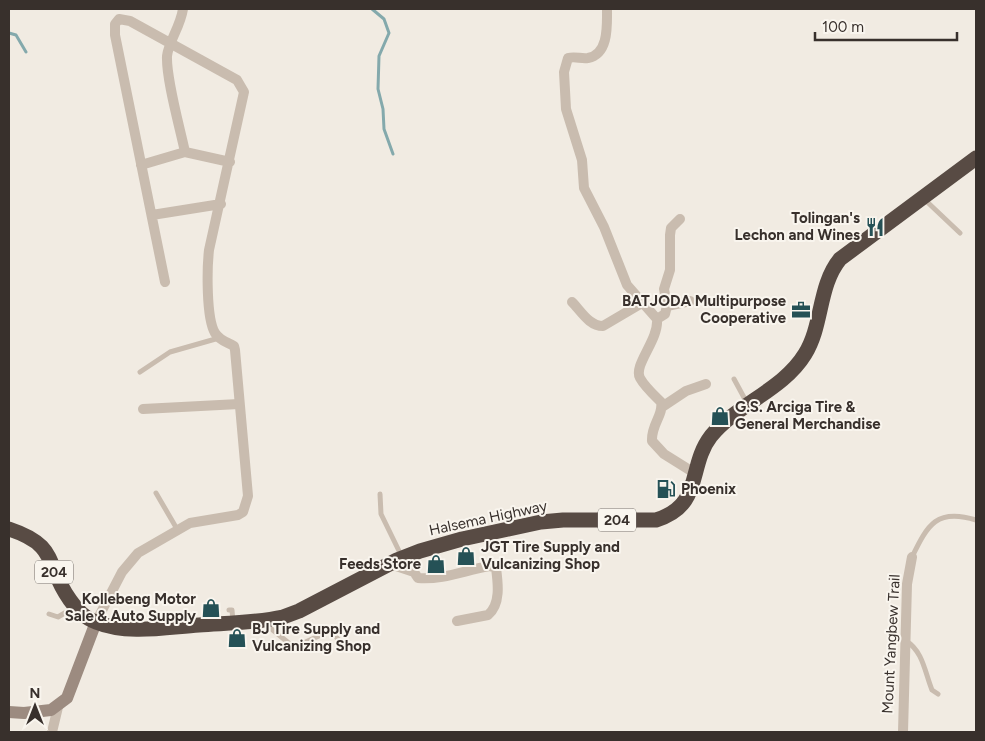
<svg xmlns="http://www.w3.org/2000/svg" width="985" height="741" viewBox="0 0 985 741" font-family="Figtree,sans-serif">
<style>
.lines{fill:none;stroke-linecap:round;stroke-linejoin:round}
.stream{stroke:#84a9ac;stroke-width:3}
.lane{stroke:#c9bcaf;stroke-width:5}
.street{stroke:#c9bcaf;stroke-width:10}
.secondary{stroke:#9c8b80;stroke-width:12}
.highway{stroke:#584b44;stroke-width:15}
.labels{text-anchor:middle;stroke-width:4;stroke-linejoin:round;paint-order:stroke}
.shield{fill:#f9f5ee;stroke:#726b66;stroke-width:1}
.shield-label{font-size:14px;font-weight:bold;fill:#38302c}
.poi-label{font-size:15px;font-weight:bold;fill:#38302c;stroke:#f9f5ee;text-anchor:end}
.street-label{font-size:15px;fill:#38302c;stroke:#f9f5ee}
</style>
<rect width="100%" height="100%" fill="#f1ebe2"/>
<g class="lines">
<!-- stream -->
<path class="stream" d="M 372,9 L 384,19 L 389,33 L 379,56 L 378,89 L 383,109 L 384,129 L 393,154
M 9,33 L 16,35 L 26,52"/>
<!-- lane -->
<path class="lane" d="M 923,198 L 960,233
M 140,372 L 170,352 L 219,338
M 734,379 L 747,403
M 156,493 L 177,529
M 380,494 L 381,514 L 401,555
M 912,557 C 928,524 937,508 976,520
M 229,610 L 232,610 L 233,622
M 49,614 L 58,617 L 73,608
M 217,623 L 216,611 L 218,611
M 264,623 L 290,644 L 301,644 L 330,631 L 342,643
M 906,641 C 923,651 925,673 932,690 L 938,694"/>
<!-- street -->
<path class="street" d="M 183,9 C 180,28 169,40 167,56 C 166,79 180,128 185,152
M 607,9 C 607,25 609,54 588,58 C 581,59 575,56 568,58 L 564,72 L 566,109 L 582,160 L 584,188 L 604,227 L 627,285 L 657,319 C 659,340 633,365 640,378 C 645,387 654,395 661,402 C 664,415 651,424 652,441 L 664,454 L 696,474
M 141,165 L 185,152 L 230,162
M 152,215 L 221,204
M 572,302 C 581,311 589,326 603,326 L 642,303
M 667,306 L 664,289 L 670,270 L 670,235 L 671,228 L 680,219
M 657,319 L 665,314 L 667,306 L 690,301
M 662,407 L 686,391 L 706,384
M 143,409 L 239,404
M 390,564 L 414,572 L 418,578 C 444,580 465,570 490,566 L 496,568 C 498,583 501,604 488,615 L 457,621
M 96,622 L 122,572 L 138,553 L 190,523 L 238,515 L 243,512 L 248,496 L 235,350 L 234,346 C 227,342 220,341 215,333 C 206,318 207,268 209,250 L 244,92 L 237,80 L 130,21 L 119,19 L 115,24 L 115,35 L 165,282
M 52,732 L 58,707
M 903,732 L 907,584 L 912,557"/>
<!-- secondary -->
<path class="secondary" d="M 9,712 L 24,713 L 51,710 L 67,698 L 96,622"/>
<!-- highway -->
<path class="highway" d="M 9,529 C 60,546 44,564 70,600 C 76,609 86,619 96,622 C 128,635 167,627 199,625 C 227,623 255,623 283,617 L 299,611 L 397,560 L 420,551 L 462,539 L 541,522 L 563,520 L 656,520 C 704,505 687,467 711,436 C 737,404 783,390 805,354 C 823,325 818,286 840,259 L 976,158"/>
</g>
<!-- icons -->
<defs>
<g id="restaurant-bare" transform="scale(1.5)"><path d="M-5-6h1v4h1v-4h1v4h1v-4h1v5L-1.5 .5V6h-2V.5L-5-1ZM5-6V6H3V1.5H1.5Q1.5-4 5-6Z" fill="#255156" stroke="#f9f5ee" stroke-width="2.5" paint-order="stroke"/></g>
<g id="office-bare" transform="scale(1.5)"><path d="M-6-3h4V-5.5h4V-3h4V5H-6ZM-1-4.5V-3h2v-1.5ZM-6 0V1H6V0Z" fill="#255156" stroke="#f9f5ee" stroke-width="2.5" paint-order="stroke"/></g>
<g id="shop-bare" transform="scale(1.5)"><path d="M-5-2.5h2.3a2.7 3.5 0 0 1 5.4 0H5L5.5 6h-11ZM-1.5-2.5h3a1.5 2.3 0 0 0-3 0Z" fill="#255156" stroke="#f9f5ee" stroke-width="2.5" paint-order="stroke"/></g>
<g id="fuel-bare" transform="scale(1.5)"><path d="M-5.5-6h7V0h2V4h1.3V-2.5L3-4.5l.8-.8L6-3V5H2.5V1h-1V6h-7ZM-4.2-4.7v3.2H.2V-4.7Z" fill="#255156" stroke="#f9f5ee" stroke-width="2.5" paint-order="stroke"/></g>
</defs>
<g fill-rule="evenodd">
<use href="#restaurant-bare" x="875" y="227"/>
<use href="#office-bare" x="801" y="310"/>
<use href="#shop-bare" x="720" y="416"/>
<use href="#fuel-bare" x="666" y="489"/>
<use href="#shop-bare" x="466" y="556"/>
<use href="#shop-bare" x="436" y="564"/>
<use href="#shop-bare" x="211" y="608"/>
<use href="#shop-bare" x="237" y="638"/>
</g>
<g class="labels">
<!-- shield labels -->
<g class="shield">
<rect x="598" y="508.5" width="38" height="23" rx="4"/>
<rect x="35" y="560.5" width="38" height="23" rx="4"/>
</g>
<g class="shield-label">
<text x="617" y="525">204</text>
<text x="54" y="577">204</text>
</g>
<!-- poi labels -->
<g class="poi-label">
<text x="860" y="223">Tolingan's<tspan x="860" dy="17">Lechon and Wines</tspan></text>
<text x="786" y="306">BATJODA Multipurpose<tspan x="786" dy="17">Cooperative</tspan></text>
<text x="735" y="412" text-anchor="start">G.S. Arciga Tire &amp;<tspan x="735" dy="17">General Merchandise</tspan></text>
<text x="681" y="494" text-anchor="start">Phoenix</text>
<text x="481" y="552" text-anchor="start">JGT Tire Supply and<tspan x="481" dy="17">Vulcanizing Shop</tspan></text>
<text x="421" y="569">Feeds Store</text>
<text x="196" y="604">Kollebeng Motor<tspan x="196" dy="17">Sale &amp; Auto Supply</tspan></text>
<text x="252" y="634" text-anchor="start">BJ Tire Supply and<tspan x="252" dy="17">Vulcanizing Shop</tspan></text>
</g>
<!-- street labels -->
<g class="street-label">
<text transform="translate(488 518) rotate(-12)" y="5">Halsema Highway</text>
<text transform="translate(891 644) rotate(-87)" y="5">Mount Yangbew Trail</text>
</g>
</g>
<!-- border -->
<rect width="985" height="741" fill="none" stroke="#38302c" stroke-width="20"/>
<!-- north arrow -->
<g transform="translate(35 706)" stroke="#f9f5ee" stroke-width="4" paint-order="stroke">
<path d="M0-4L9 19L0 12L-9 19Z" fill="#38302c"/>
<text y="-8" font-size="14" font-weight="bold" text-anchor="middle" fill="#38302c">N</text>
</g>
<!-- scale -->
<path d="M815 32v8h142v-8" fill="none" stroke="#38302c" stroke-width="2.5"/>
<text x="822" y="32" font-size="15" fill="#38302c" stroke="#f9f5ee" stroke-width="4" paint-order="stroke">100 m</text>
</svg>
